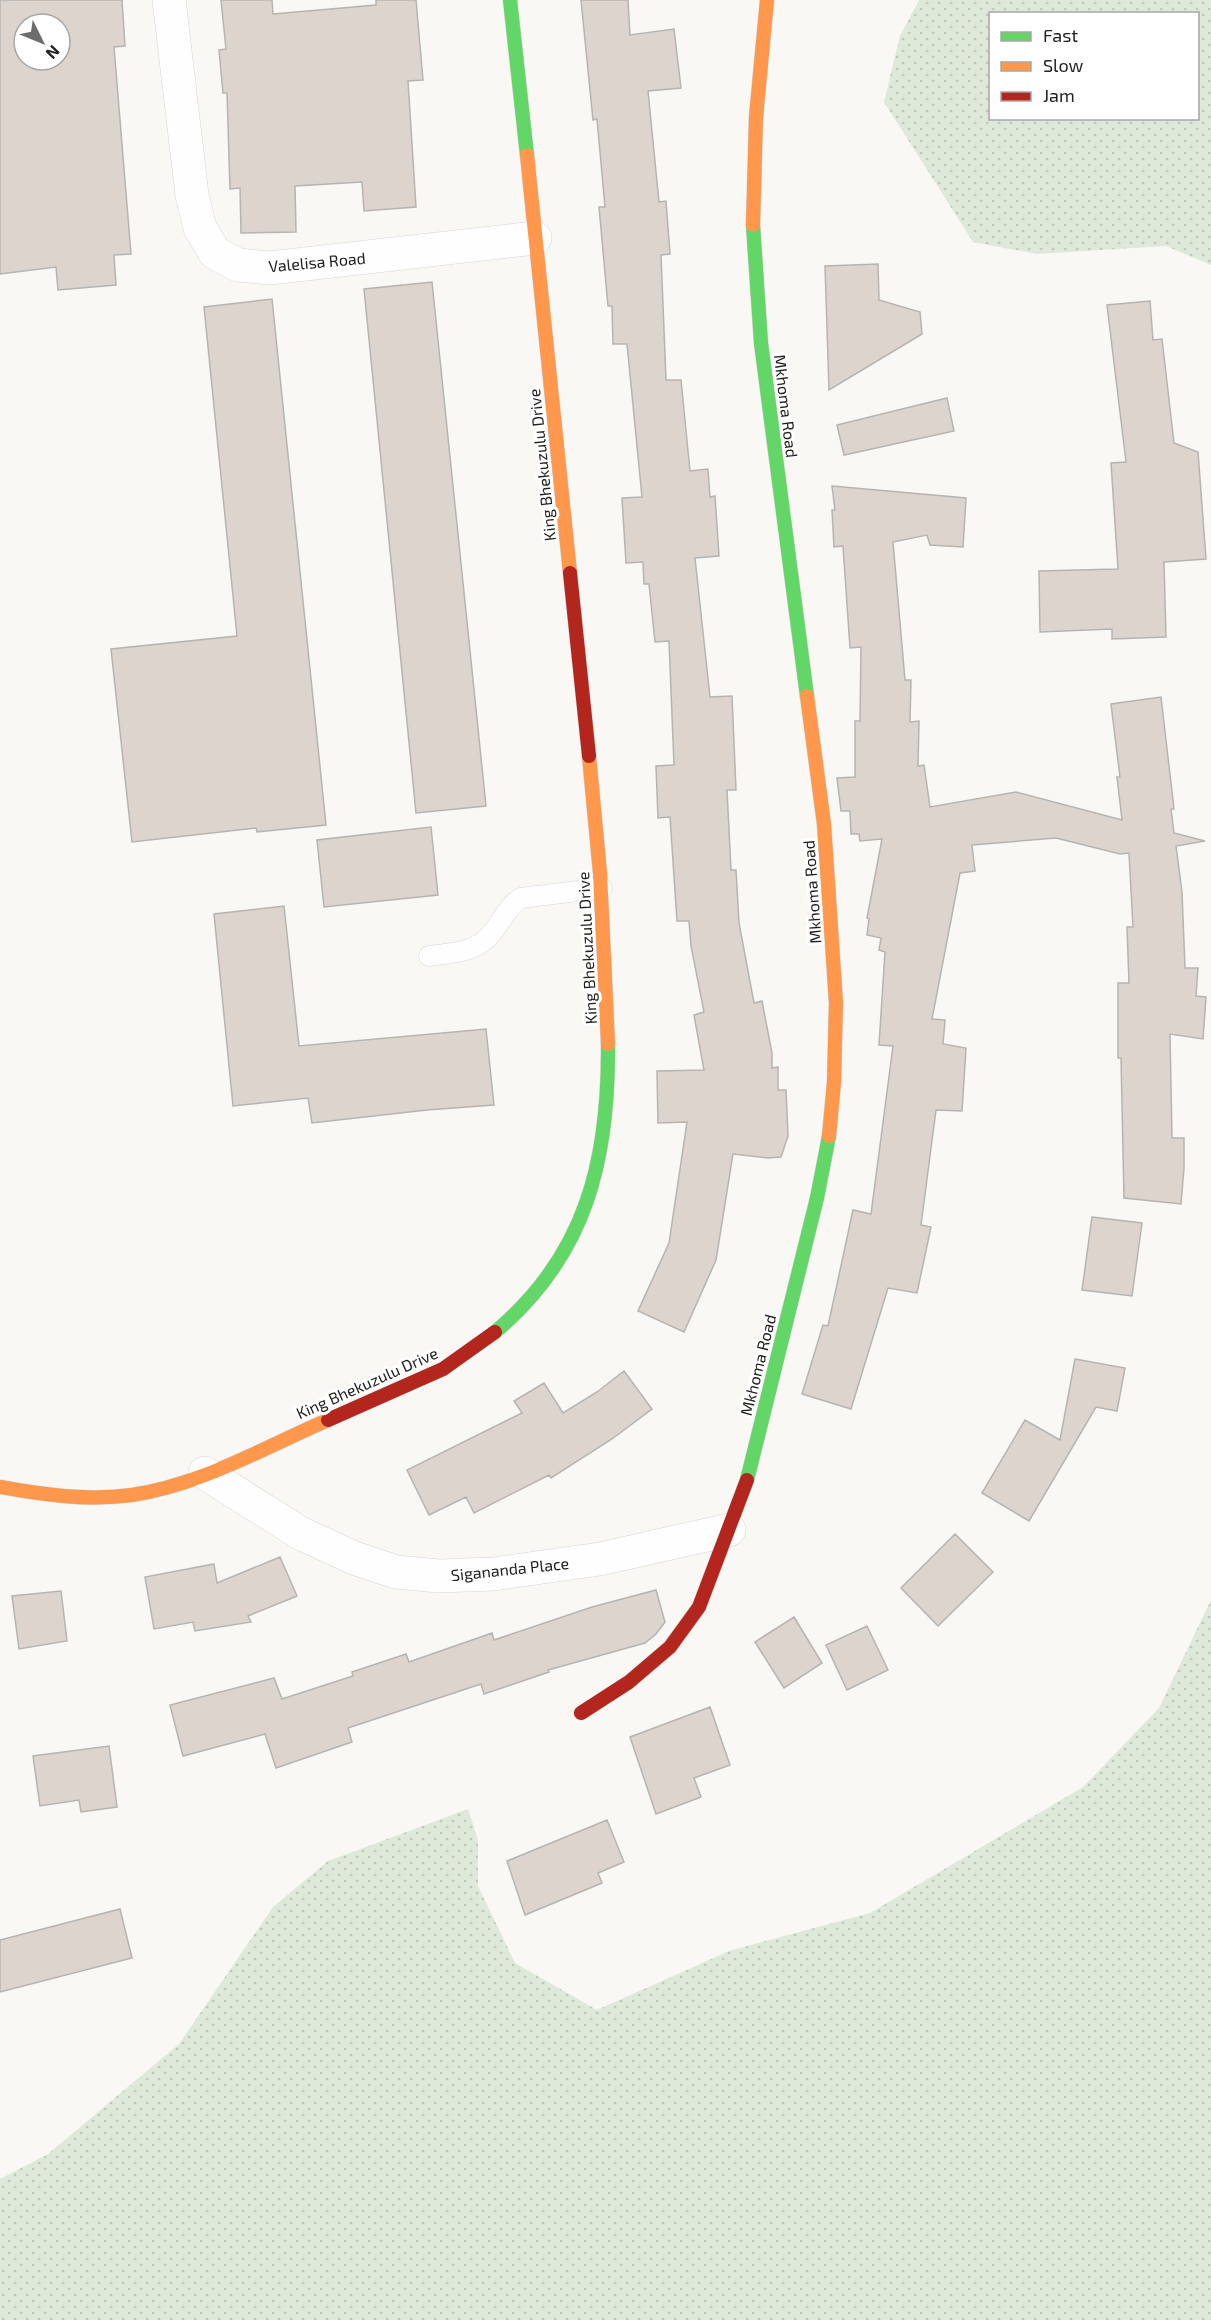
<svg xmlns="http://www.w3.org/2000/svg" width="1211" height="2320" viewBox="0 0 1211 2320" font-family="'Exo 2',sans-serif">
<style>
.grass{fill:url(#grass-dots);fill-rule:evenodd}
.building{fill:#ded4ce;stroke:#b5b4b2;stroke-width:1.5;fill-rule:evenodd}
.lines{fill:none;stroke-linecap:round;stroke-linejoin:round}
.lane-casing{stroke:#d6d5d3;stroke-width:21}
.street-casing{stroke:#d6d5d3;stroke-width:34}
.fast-casing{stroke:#d6d5d3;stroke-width:15}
.slow-casing{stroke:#d6d5d3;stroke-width:15}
.jam-casing{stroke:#d6d5d3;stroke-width:15}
.lane{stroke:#fefefe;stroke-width:20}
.street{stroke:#fefefe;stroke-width:33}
.fast{stroke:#63d668;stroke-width:14}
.slow{stroke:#ff974d;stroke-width:14}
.jam{stroke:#b3261e;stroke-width:14}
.labels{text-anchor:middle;stroke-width:6;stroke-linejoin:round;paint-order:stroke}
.street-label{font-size:16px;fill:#22211f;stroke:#fff}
</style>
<defs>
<pattern id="grass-dots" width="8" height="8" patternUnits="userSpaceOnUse" patternTransform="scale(1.5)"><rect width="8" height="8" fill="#dfe9da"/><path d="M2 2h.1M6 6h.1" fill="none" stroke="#bfc8bb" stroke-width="1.8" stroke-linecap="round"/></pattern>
</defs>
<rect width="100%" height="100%" fill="#f9f8f5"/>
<!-- grass -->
<path class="grass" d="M 919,0 L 1211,0 L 1211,265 L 1166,246 L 1037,254 L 973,242 L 884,102 L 900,36 ZM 990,14 L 1198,14 L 1198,118 L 990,118 Z
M 1211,1600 L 1211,2320 L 0,2320 L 0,2179 L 48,2154 L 179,2044 L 273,1907 L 328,1861 L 468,1809 L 478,1840 L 478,1886 L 515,1963 L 597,2010 L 729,1951 L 870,1913 L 1083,1787 L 1159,1708 Z"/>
<!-- building -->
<path class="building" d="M 0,0 L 122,0 L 125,46 L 114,47 L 131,254 L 114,255 L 116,285 L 58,290 L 56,267 L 0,274 ZM 24,24 L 60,24 L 60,60 L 24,60 Z
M 221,0 L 272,0 L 273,14 L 376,5 L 376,0 L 416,0 L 423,80 L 408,81 L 416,207 L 364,211 L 362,182 L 295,186 L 296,232 L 241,233 L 240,188 L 230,189 L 227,93 L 223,93 L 219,50 L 226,49 Z
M 581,0 L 628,0 L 630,35 L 674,29 L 681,88 L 648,91 L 659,202 L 666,201 L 670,254 L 661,255 L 666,380 L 681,380 L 690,471 L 708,469 L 710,497 L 715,496 L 719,556 L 695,558 L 710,697 L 732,696 L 736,790 L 727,790 L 731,870 L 736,870 L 739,923 L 754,1003 L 762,1001 L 772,1053 L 772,1068 L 778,1067 L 778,1090 L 786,1090 L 788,1136 L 781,1157 L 768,1158 L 733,1154 L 716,1260 L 684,1332 L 638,1311 L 669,1243 L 687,1122 L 658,1123 L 657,1071 L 704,1070 L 694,1015 L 704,1012 L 691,946 L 689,921 L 677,921 L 670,817 L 658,818 L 656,766 L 674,765 L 669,641 L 655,642 L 649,584 L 644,584 L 643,562 L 626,563 L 622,498 L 642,497 L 627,344 L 613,344 L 612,306 L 608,306 L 599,207 L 605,207 L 597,119 L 593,120 Z
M 878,264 L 879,300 L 920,312 L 922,334 L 829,390 L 825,266 Z
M 432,282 L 486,806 L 416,813 L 364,289 Z
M 272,299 L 326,825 L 257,832 L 256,828 L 132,842 L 111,649 L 237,636 L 204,307 Z
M 1150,301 L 1153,340 L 1162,339 L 1174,443 L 1198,452 L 1206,559 L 1164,562 L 1166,637 L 1112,639 L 1112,629 L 1040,632 L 1039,571 L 1118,569 L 1111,463 L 1126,462 L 1107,305 Z
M 947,398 L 954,431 L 844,455 L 837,425 Z
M 832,486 L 966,498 L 963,547 L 930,545 L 927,535 L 893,542 L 905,680 L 911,680 L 910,722 L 919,721 L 918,766 L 924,765 L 930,807 L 1016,792 L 1122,820 L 1117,777 L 1120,777 L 1111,704 L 1161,697 L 1174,809 L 1171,809 L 1174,833 L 1205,841 L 1176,846 L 1182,892 L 1185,968 L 1198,968 L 1196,996 L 1206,997 L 1203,1039 L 1170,1034 L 1172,1138 L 1184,1138 L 1184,1168 L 1181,1204 L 1124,1198 L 1121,1058 L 1118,1058 L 1118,983 L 1129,983 L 1127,927 L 1133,927 L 1129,853 L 1120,854 L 1056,838 L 972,845 L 975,871 L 960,873 L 932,1019 L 945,1020 L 943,1044 L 966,1048 L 962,1111 L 936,1110 L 921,1225 L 931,1227 L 917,1293 L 888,1288 L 851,1409 L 802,1394 L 823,1325 L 828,1326 L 853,1210 L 871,1214 L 893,1046 L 879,1045 L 885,952 L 879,950 L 881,938 L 867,935 L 869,919 L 867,918 L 882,839 L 860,841 L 859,834 L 851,834 L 850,811 L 841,811 L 837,778 L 855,777 L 855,721 L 860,721 L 861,647 L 850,648 L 843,546 L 834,547 L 832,510 L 835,510 Z
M 431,827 L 438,895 L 324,907 L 317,840 Z
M 284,906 L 299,1046 L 486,1029 L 494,1105 L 427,1110 L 312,1123 L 308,1098 L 233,1106 L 214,914 Z
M 1092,1217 L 1142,1223 L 1132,1296 L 1082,1290 Z
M 1075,1359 L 1125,1368 L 1117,1411 L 1096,1407 L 1029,1521 L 982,1493 L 1025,1420 L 1060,1440 Z
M 624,1371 L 652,1409 L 612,1439 L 551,1478 L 549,1475 L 474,1513 L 466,1497 L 429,1515 L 407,1470 L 522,1413 L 514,1401 L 544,1383 L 563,1413 L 597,1392 Z
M 955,1534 L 993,1572 L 938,1626 L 901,1588 Z
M 280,1557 L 297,1596 L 248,1616 L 251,1622 L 195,1631 L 193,1622 L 154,1629 L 145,1577 L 214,1564 L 217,1583 Z
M 656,1590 L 665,1622 L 656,1634 L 645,1643 L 548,1670 L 549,1672 L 484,1694 L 481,1684 L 348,1728 L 352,1742 L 276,1768 L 265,1734 L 183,1756 L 170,1705 L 274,1678 L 282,1699 L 353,1676 L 352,1672 L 406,1654 L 409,1662 L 492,1633 L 494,1640 L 592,1607 Z
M 61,1591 L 67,1641 L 19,1649 L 12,1596 Z
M 794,1617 L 822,1663 L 784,1688 L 755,1642 Z
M 867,1626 L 888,1670 L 847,1690 L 826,1645 Z
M 710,1707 L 730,1765 L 694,1778 L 701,1797 L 656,1814 L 630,1737 Z
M 109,1746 L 117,1807 L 81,1812 L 79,1800 L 40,1806 L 33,1756 Z
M 607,1820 L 624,1862 L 598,1873 L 602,1883 L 525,1915 L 507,1861 Z
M 120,1909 L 132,1958 L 0,1992 L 0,1940 Z"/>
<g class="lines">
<!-- lane casing -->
<g class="lane-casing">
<path id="lane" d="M 429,956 C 452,953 475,953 491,934 C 502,921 507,907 521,898 L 602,888"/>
</g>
<!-- street casing -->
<g class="street-casing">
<path id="street" d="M 169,0 L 192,195 L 200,228 L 215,253 L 238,265 L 270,268 L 535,238
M 205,1473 L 300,1533 L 354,1558 L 396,1572 L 439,1576 L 493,1574 L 600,1559 L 729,1530"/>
</g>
<!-- fast casing -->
<g class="fast-casing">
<path id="fast" d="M 510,0 L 527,155
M 753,225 L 761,343 L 807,696
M 495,1332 C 587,1255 609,1159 608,1044
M 747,1480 L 817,1198 L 829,1136"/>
</g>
<!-- slow casing -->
<g class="slow-casing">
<path id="slow" d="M 527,155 L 570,573
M 753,225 L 756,117 L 767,0
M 807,696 L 824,824 L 836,1003 L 834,1082 L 829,1136
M 589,756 L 600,873 L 608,1044
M 0,1487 C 44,1495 88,1501 132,1495 C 201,1485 265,1447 328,1420"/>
</g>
<!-- jam casing -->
<g class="jam-casing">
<path id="jam" d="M 570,573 L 589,756
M 328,1420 L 443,1369 L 495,1332
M 581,1713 L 629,1682 L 670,1647 L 699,1607 L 747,1480"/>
</g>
<!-- lane -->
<use href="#lane" class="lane"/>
<!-- street -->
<use href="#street" class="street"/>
<!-- fast -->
<use href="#fast" class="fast"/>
<!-- slow -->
<use href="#slow" class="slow"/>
<!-- jam -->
<use href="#jam" class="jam"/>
</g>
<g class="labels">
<!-- street labels -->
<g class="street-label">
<text transform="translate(317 262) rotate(-5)" y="6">Valelisa Road</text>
<text transform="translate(786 406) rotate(83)" y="6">Mkhoma Road</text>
<text transform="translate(542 465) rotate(-96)" y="6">King Bhekuzulu Drive</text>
<text transform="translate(812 892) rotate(-94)" y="6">Mkhoma Road</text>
<text transform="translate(587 948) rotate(-93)" y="6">King Bhekuzulu Drive</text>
<text transform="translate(758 1365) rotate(-76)" y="6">Mkhoma Road</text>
<text transform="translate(367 1383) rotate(-24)" y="6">King Bhekuzulu Drive</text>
<text transform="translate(510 1569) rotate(-6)" y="6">Sigananda Place</text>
</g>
</g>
<!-- legend -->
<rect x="989" y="12" width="210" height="108" fill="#ffffff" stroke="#a7a6a5" stroke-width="1.5"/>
<rect x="1001" y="32" width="30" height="9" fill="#63d668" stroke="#a7a6a5" stroke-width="1.5"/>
<text x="1043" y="42" font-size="18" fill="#22211f">Fast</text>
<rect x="1001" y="62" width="30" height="9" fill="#ff974d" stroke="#a7a6a5" stroke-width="1.5"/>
<text x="1043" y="72" font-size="18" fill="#22211f">Slow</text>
<rect x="1001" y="92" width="30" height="9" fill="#b3261e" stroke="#a7a6a5" stroke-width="1.5"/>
<text x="1043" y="102" font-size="18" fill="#22211f">Jam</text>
<!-- north arrow -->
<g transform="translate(42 42) rotate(133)"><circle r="28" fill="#ffffff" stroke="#a7a6a5" stroke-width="1.5"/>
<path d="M0-4.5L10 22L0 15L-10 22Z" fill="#6d6c6a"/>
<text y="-9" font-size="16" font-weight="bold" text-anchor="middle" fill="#22211f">N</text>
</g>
</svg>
